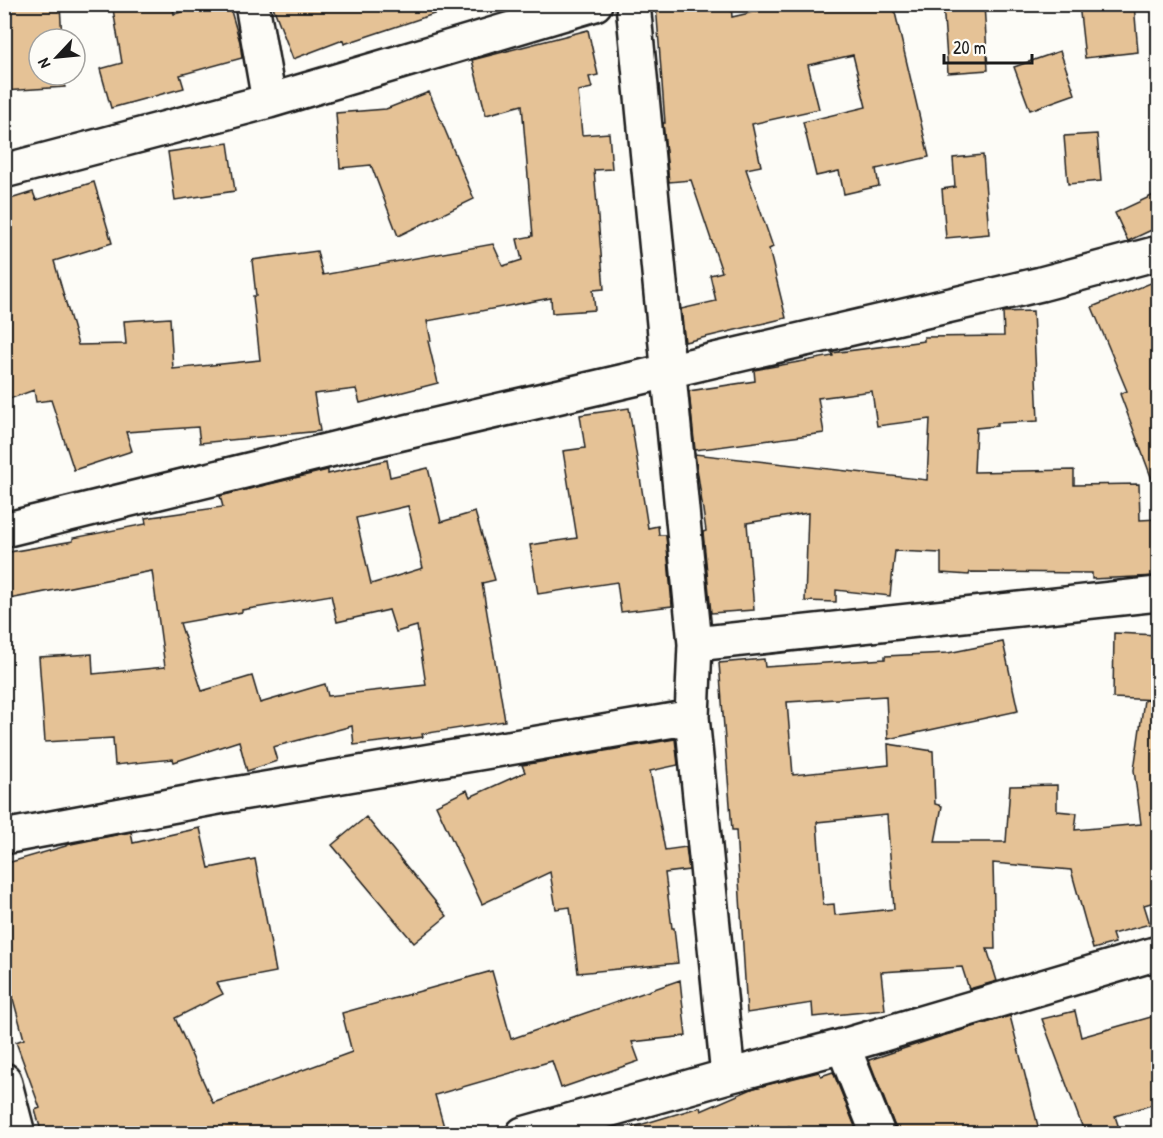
<svg xmlns="http://www.w3.org/2000/svg" width="1163" height="1138" viewBox="0 0 1163 1138" font-family="'Patrick Hand',sans-serif">
<style>
.building{fill:#e5c296;stroke:#1c1c1c;stroke-width:1.5;fill-rule:evenodd}
.lines{fill:none;stroke-linecap:round;stroke-linejoin:round}
.minor-casing{stroke:#1c1c1c;stroke-width:38}
.minor{stroke:#fdfcf7;stroke-width:33}
</style>
<rect width="100%" height="100%" fill="#fdfcf7"/>
<filter id="ink" filterUnits="userSpaceOnUse"><feTurbulence type="fractalNoise" baseFrequency=".0167" numOctaves="2"/><feDisplacementMap in="SourceGraphic" scale="12" xChannelSelector="R" yChannelSelector="G"/><feConvolveMatrix kernelMatrix="1 2 1 2 8 2 1 2 1" color-interpolation-filters="sRGB"/></filter>
<g filter="url(#ink)">
<!-- building -->
<path class="building" d="M 4,4 L 60,4 L 62,39 L 39,39 L 39,75 L 64,75 L 65,87 L 4,91 Z
M 141,4 L 172,4 L 174,14 L 210,4 L 229,4 L 240,42 L 242,58 L 180,75 L 184,88 L 111,108 L 100,69 L 122,63 L 113,9 Z
M 272,4 L 448,4 L 449,9 L 344,44 L 343,40 L 293,59 Z
M 656,4 L 731,4 L 732,17 L 788,4 L 893,4 L 929,157 L 876,169 L 879,186 L 844,194 L 839,171 L 816,176 L 803,122 L 866,107 L 853,55 L 808,65 L 819,109 L 752,124 L 761,166 L 746,169 L 773,247 L 769,249 L 786,318 L 685,342 L 681,309 L 716,301 L 710,275 L 722,272 L 691,180 L 669,182 L 663,123 L 665,123 Z
M 943,4 L 984,4 L 988,70 L 948,73 Z
M 1079,4 L 1134,4 L 1138,52 L 1085,58 Z
M 588,30 L 598,75 L 589,77 L 592,88 L 578,91 L 582,135 L 609,133 L 612,169 L 594,170 L 604,289 L 593,290 L 595,310 L 552,313 L 551,298 L 427,321 L 431,341 L 428,341 L 438,383 L 360,403 L 356,389 L 314,394 L 320,431 L 200,443 L 198,427 L 126,432 L 132,451 L 74,470 L 51,400 L 36,402 L 34,390 L 4,401 L 4,201 L 33,192 L 36,200 L 94,182 L 112,243 L 54,261 L 78,345 L 126,344 L 124,321 L 170,318 L 173,369 L 260,360 L 253,296 L 256,296 L 252,260 L 317,251 L 319,260 L 323,275 L 493,244 L 503,266 L 522,260 L 517,239 L 533,236 L 522,105 L 486,115 L 472,60 Z
M 1060,51 L 1075,94 L 1030,110 L 1014,67 Z
M 429,92 L 474,199 L 398,236 L 371,165 L 340,168 L 336,113 L 386,109 Z
M 1097,134 L 1101,181 L 1068,184 L 1064,136 Z
M 228,143 L 235,191 L 175,200 L 168,152 Z
M 983,155 L 989,234 L 946,238 L 942,189 L 955,187 L 953,158 Z
M 1158,193 L 1158,227 L 1128,241 L 1115,213 Z
M 1158,280 L 1158,490 L 1156,490 L 1120,394 L 1127,391 L 1092,307 Z
M 1033,311 L 1038,421 L 997,423 L 997,426 L 976,428 L 974,472 L 1074,470 L 1074,485 L 1139,484 L 1140,520 L 1158,519 L 1158,576 L 1092,579 L 1092,573 L 970,572 L 969,575 L 941,573 L 941,553 L 895,551 L 890,596 L 836,590 L 836,602 L 805,601 L 808,513 L 747,523 L 754,610 L 711,613 L 703,532 L 706,531 L 695,454 L 927,480 L 930,419 L 877,426 L 872,391 L 818,398 L 824,433 L 695,450 L 689,391 L 755,381 L 754,370 L 833,356 L 832,353 L 924,341 L 924,337 L 1004,336 L 1003,312 Z
M 629,408 L 648,528 L 658,526 L 659,535 L 666,535 L 672,606 L 621,612 L 617,582 L 538,594 L 530,545 L 577,538 L 563,451 L 585,448 L 580,415 Z
M 387,460 L 390,477 L 428,468 L 441,522 L 475,512 L 495,580 L 482,583 L 505,721 L 422,734 L 423,737 L 354,745 L 352,726 L 273,747 L 277,761 L 247,771 L 239,741 L 174,762 L 173,759 L 115,765 L 113,738 L 45,742 L 39,657 L 92,654 L 93,674 L 165,667 L 152,571 L 4,600 L 4,553 L 73,541 L 73,538 L 146,524 L 145,518 L 223,507 L 220,496 L 328,470 L 328,474 ZM 408,506 L 423,568 L 371,584 L 356,518 ZM 331,595 L 337,622 L 389,610 L 396,632 L 417,626 L 426,685 L 328,696 L 325,684 L 260,703 L 252,676 L 202,691 L 180,623 L 242,612 L 242,610 Z
M 1114,633 L 1158,635 L 1158,700 L 1113,698 Z
M 1003,642 L 1018,711 L 888,739 L 886,696 L 787,702 L 793,775 L 889,765 L 888,744 L 933,751 L 935,804 L 942,806 L 935,842 L 1006,842 L 1010,786 L 1057,785 L 1057,811 L 1077,813 L 1075,830 L 1141,824 L 1134,770 L 1144,700 L 1158,701 L 1158,901 L 1144,905 L 1150,924 L 1112,934 L 1115,943 L 1093,949 L 1071,870 L 993,863 L 995,949 L 987,949 L 997,981 L 969,989 L 962,967 L 881,972 L 885,1010 L 813,1017 L 812,1003 L 747,1013 L 736,830 L 732,830 L 719,663 L 764,659 L 765,667 L 885,659 L 885,656 L 948,653 ZM 887,815 L 894,909 L 835,915 L 834,904 L 823,905 L 817,822 Z
M 675,739 L 678,765 L 650,771 L 665,850 L 686,847 L 689,870 L 665,873 L 672,928 L 674,928 L 678,963 L 578,973 L 570,907 L 556,909 L 550,872 L 482,904 L 436,805 L 467,790 L 470,797 L 525,772 L 522,765 L 529,764 Z
M 366,817 L 447,916 L 414,943 L 332,845 Z
M 200,828 L 209,868 L 255,859 L 276,972 L 217,983 L 223,994 L 175,1018 L 213,1103 L 352,1052 L 342,1013 L 492,971 L 511,1039 L 680,980 L 686,1036 L 632,1042 L 639,1061 L 561,1088 L 552,1061 L 435,1095 L 446,1134 L 42,1134 L 35,1110 L 40,1108 L 16,1042 L 24,1039 L 4,966 L 4,864 L 66,846 L 66,845 L 131,832 L 133,843 Z
M 1075,1011 L 1081,1037 L 1158,1015 L 1158,1103 L 1115,1116 L 1121,1134 L 1085,1134 L 1042,1019 Z
M 1010,1016 L 1040,1134 L 896,1134 L 895,1127 L 869,1060 L 939,1037 Z
M 819,1072 L 821,1076 L 833,1072 L 858,1134 L 792,1134 L 789,1126 L 772,1134 L 633,1134 L 633,1127 L 700,1107 L 701,1111 L 754,1088 Z"/>
<g class="lines">
<!-- minor casing -->
<g class="minor-casing">
<path id="minor" d="M 252,4 L 269,101
M 633,4 L 695,644 L 692,717 L 728,1076
M 4,171 L 269,101 L 595,4
M 4,530 L 346,446 L 1041,284 L 1158,253
M 695,644 L 1158,594
M 4,837 L 229,795 L 692,717
M 843,1046 L 878,1134
M 4,1080 L 18,1134
M 523,1134 L 728,1076 L 843,1046 L 1158,953"/>
</g>
<!-- minor -->
<use href="#minor" class="minor"/>
</g>
</g>
<!-- margin -->
<rect width="1163" height="1138" fill="none" stroke="#fdfcf7" stroke-width="24"/>
<rect x="12" y="12" width="1139" height="1114" fill="none" stroke="#1c1c1c" stroke-width="2" filter="url(#ink)"/>
<!-- north arrow -->
<g transform="translate(57 57) rotate(244)"><circle r="28" fill="#fdfcf7" stroke="#a3a29f" stroke-width="1.5"/>
<path d="M0-4.5L10 22L0 15L-10 22Z" fill="#1c1c1c"/>
<text y="-9" font-size="16" font-weight="bold" text-anchor="middle" fill="#1c1c1c">N</text>
</g>
<!-- scale -->
<path d="M944 54v9h88v-9" fill="none" stroke="#1c1c1c" stroke-width="3"/>
<text x="953" y="54" font-size="18" fill="#1c1c1c" stroke="#fdfcf7" stroke-width="4.5" paint-order="stroke">20 m</text>
</svg>
